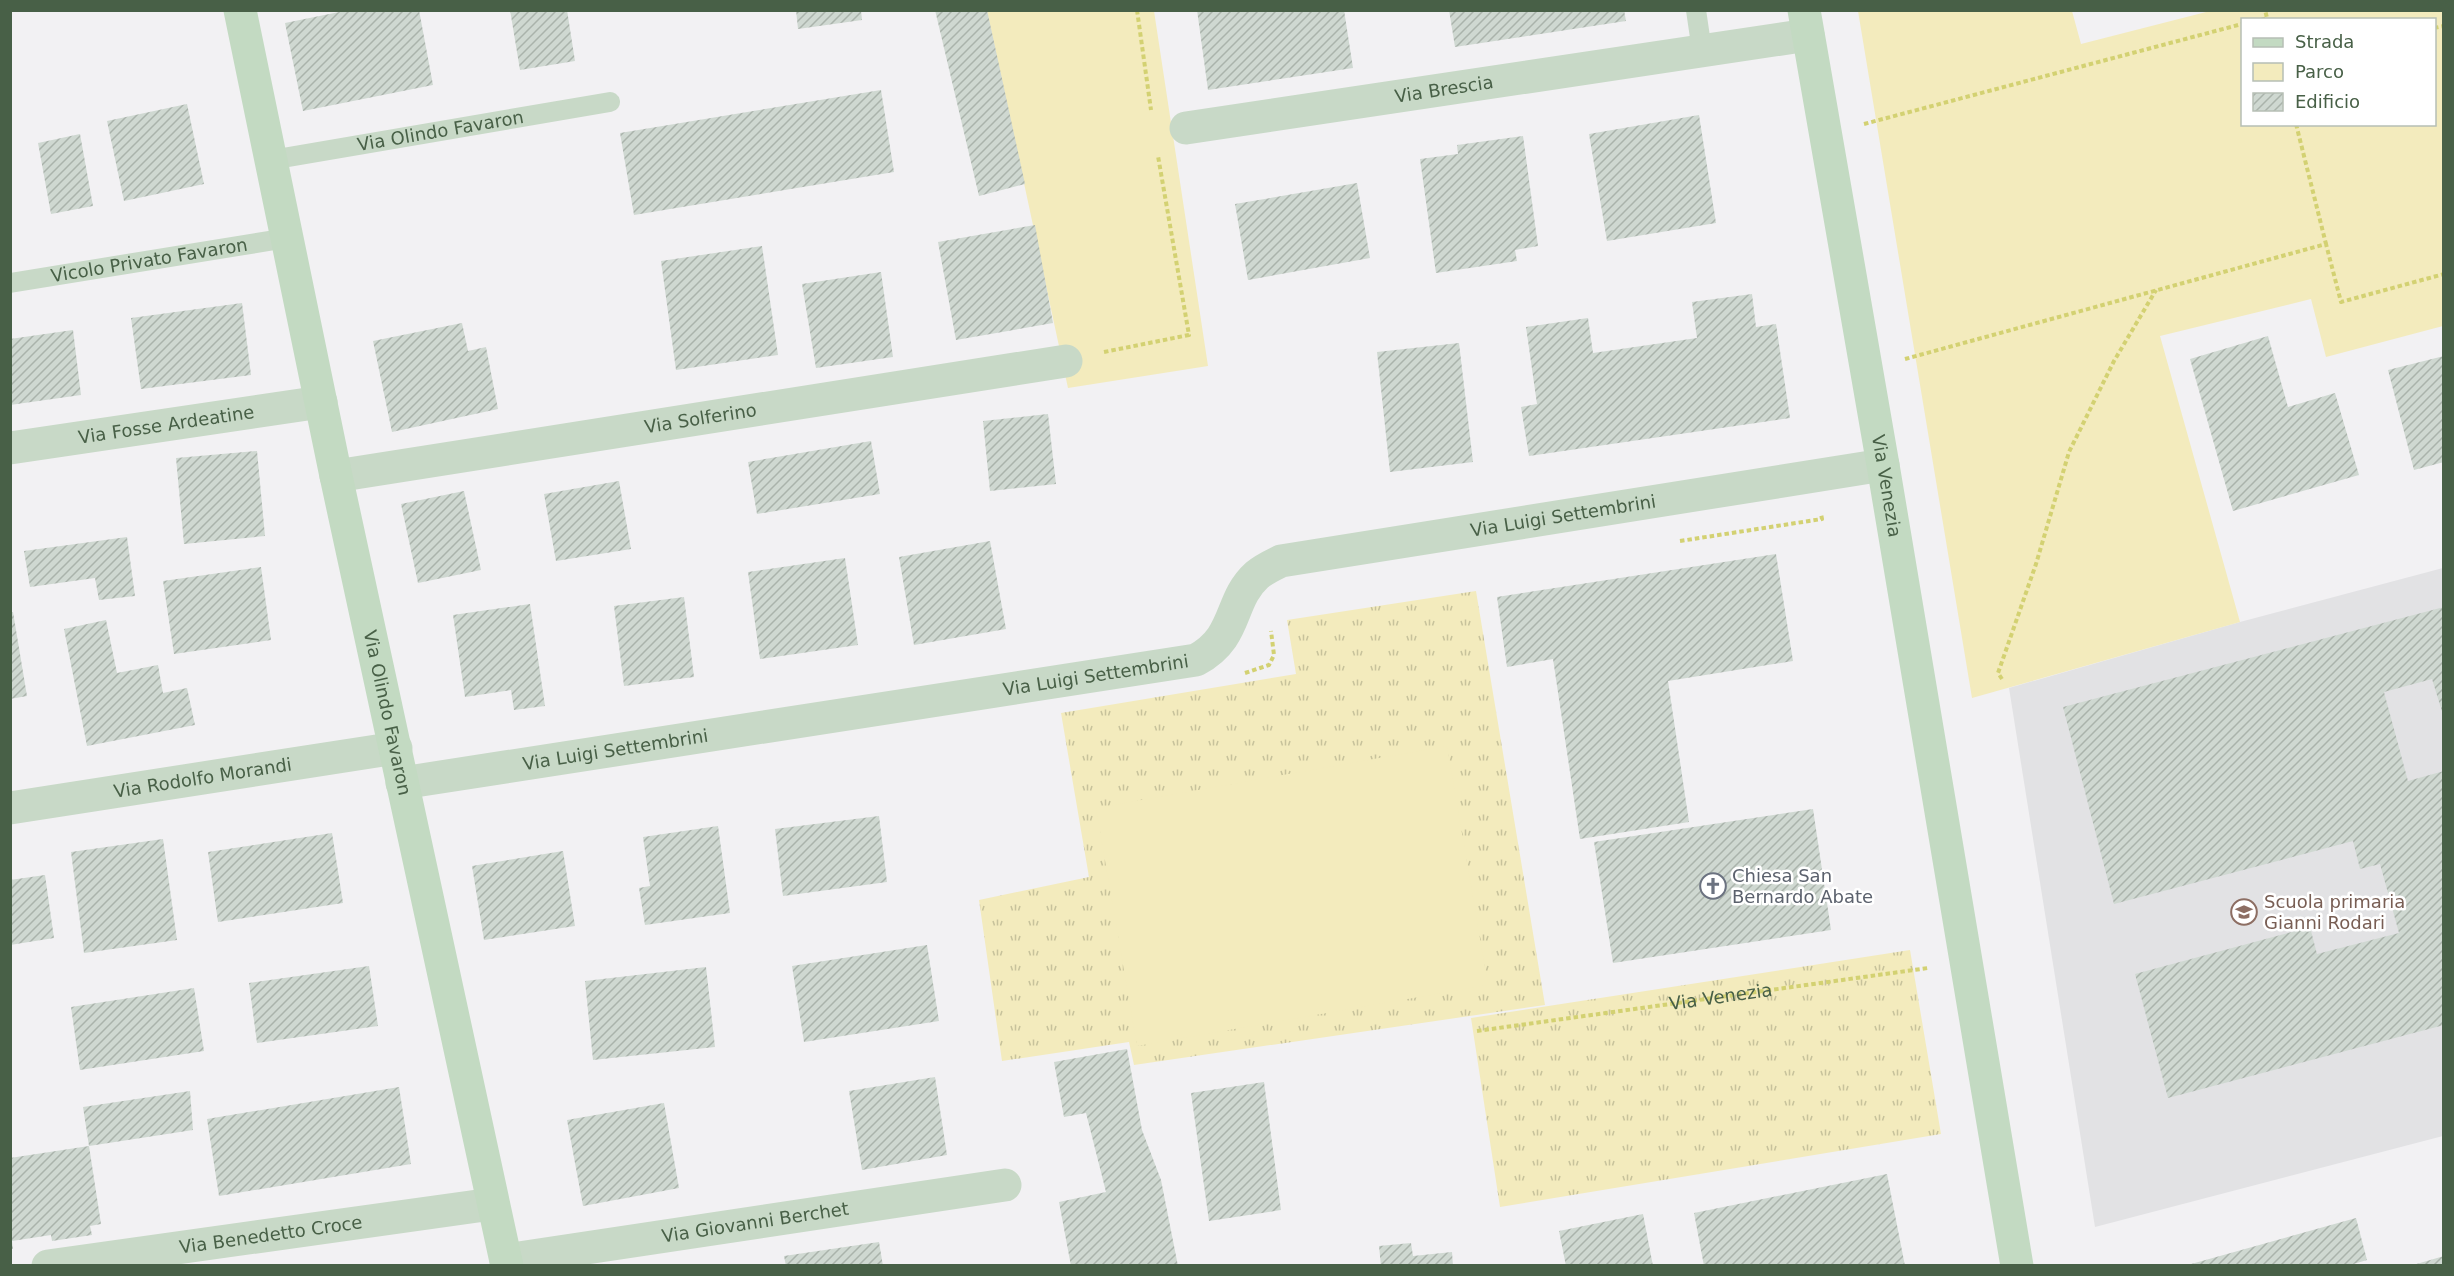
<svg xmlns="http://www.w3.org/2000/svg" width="2454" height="1276" viewBox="0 0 2454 1276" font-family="'DejaVu Sans',sans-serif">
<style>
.education{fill:#e2e2e4}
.grass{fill:url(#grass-tufts)}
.park{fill:#f3ebbd;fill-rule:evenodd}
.building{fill:url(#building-hatch)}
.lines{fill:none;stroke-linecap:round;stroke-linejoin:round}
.path{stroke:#d3d172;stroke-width:4;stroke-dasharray:4.5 3;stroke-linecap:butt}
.lane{stroke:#c8d9c7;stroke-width:20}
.street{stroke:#c8d9c7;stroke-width:33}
.secondary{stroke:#c3dac2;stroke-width:33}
.labels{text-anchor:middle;stroke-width:5;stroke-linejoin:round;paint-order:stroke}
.street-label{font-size:18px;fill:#486047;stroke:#fff}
.worship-label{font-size:18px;fill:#5b616d;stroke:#fff;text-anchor:start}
.education-label{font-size:18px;fill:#785e54;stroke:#fff;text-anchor:start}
</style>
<defs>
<pattern id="grass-tufts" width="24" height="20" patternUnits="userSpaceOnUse" patternTransform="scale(1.5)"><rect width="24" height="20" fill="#f3ebbd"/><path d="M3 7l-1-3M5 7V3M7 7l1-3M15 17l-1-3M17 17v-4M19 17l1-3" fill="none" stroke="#c7c29b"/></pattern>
<pattern id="building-hatch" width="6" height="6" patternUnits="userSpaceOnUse" patternTransform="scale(1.5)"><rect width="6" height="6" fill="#cfd8d1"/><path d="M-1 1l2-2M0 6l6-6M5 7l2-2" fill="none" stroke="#aab3ab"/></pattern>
</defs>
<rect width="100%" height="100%" fill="#f2f1f3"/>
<!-- education -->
<path class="education" d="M 2443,568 L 2443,1136 L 2095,1227 L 2009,688 L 2240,622 Z"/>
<!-- grass -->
<path class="grass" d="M 1476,591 L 1545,1005 L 1134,1065 L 1129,1042 L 1002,1061 L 979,900 L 1089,877 L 1061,713 L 1296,674 L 1287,620 Z
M 1910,950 L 1941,1134 L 1500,1207 L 1471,1018 Z"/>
<!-- park -->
<path class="park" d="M 987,11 L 1154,11 L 1208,366 L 1068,388 Z
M 1858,11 L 2072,11 L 2081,44 L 2210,11 L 2443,11 L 2443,326 L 2326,357 L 2311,299 L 2160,336 L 2240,622 L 1972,698 ZM 2242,20 L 2434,20 L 2434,124 L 2242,124 Z
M 1447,746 L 1488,985 L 1137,1046 L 1096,808 Z"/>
<!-- building -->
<path class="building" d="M 349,10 L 419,10 L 433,85 L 303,111 L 285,23 Z
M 510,10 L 567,10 L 575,61 L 520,70 Z
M 796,10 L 861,10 L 862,20 L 798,29 Z
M 935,10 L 987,10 L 1025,184 L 979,196 Z
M 1197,10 L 1344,10 L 1353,68 L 1208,90 Z
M 1449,10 L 1624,10 L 1626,21 L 1455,47 Z
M 881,90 L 894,172 L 634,215 L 620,133 Z
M 187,104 L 204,184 L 124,201 L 107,121 Z
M 1699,115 L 1716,223 L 1607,241 L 1589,134 Z
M 80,134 L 93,206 L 51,214 L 38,143 Z
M 1523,136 L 1538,246 L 1515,250 L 1517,261 L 1436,273 L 1420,159 L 1458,154 L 1457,145 Z
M 1357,183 L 1370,258 L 1248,280 L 1235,204 Z
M 1035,225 L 1053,323 L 956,340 L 938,242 Z
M 762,246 L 778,355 L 676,370 L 661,261 Z
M 881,272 L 893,357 L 816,368 L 802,284 Z
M 1752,294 L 1756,327 L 1776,324 L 1790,418 L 1529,456 L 1521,407 L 1537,404 L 1526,327 L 1588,318 L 1593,353 L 1697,338 L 1692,302 Z
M 242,303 L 251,375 L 141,389 L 131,318 Z
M 462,323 L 468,351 L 486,347 L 498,409 L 392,432 L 373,341 Z
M 73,330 L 81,395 L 10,405 L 10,339 Z
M 2268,336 L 2288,407 L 2335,393 L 2359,475 L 2233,511 L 2190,359 Z
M 1459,343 L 1473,462 L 1390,472 L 1377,352 Z
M 2444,356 L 2444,462 L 2414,470 L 2388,370 Z
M 1048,414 L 1056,484 L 990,491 L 983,421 Z
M 871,441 L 880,494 L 757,514 L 748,462 Z
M 257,451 L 265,536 L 184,544 L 176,458 Z
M 619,481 L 631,549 L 556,561 L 544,494 Z
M 464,491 L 481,570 L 418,583 L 401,504 Z
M 127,537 L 135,596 L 99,600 L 95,578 L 30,587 L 24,551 Z
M 990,541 L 1006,629 L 914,645 L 899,557 Z
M 1776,554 L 1793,661 L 1668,681 L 1689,822 L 1580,839 L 1553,659 L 1507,667 L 1497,597 Z
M 845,558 L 858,645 L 760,659 L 748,572 Z
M 261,567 L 271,640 L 174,654 L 163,581 Z
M 684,597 L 694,677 L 624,686 L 614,606 Z
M 530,604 L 545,706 L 514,710 L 511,690 L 465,697 L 453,615 Z
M 2444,607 L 2444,718 L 2432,679 L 2384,692 L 2408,781 L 2444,771 L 2444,1025 L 2168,1098 L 2135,974 L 2310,927 L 2317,954 L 2399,933 L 2380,864 L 2360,869 L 2353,841 L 2114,904 L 2063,707 Z
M 10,612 L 13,612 L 27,696 L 10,699 Z
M 106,620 L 117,673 L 158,665 L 163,693 L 187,688 L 195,725 L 87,746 L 64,629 Z
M 1813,809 L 1831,930 L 1613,963 L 1594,842 Z
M 879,816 L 887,882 L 783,896 L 775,829 Z
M 718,826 L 730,913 L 645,925 L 639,888 L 650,886 L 643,837 Z
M 332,833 L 343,903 L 218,922 L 208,852 Z
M 163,839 L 177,940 L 84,953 L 71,852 Z
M 563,851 L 575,926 L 484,940 L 472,866 Z
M 45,875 L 54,938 L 10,945 L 10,880 Z
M 927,945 L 939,1021 L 804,1042 L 792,966 Z
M 369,966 L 378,1026 L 257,1043 L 249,983 Z
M 706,967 L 715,1047 L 593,1060 L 585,981 Z
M 194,988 L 204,1051 L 80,1070 L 71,1007 Z
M 1127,1049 L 1142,1130 L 1161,1180 L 1178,1266 L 1071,1266 L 1059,1202 L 1106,1192 L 1086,1113 L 1064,1117 L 1054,1062 Z
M 935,1077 L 947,1155 L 862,1170 L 849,1091 Z
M 1264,1082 L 1281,1210 L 1209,1221 L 1191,1093 Z
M 399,1087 L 411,1164 L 219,1196 L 207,1119 Z
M 190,1091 L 193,1130 L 89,1146 L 101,1224 L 90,1226 L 92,1235 L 52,1241 L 51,1235 L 12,1241 L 13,1249 L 10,1249 L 10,1158 L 89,1146 L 83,1107 Z
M 664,1103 L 679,1188 L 583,1206 L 567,1120 Z
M 1887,1174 L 1905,1266 L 1704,1266 L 1694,1213 Z
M 1643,1214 L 1653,1266 L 1566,1266 L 1559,1231 Z
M 2356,1218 L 2367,1260 L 2347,1266 L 2184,1266 Z
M 879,1242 L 883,1266 L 786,1266 L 784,1256 Z
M 1411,1243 L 1413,1256 L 1452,1252 L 1453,1266 L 1381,1266 L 1379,1246 Z
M 2444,1256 L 2444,1266 L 2413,1266 L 2413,1265 Z"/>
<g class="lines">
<!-- path -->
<g class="path">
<path d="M 1137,10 L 1151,110"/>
<path d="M 2261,20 L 2267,18 L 2265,10"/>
<path d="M 2434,28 L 2444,26"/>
<path d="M 1864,124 L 2242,24"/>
<path d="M 2296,124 L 2326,244"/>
<path d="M 1104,352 L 1189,335 L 1158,156"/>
<path d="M 1905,359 L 2326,244 L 2341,302 L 2444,274"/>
<path d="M 1680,541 L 1822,519 L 1821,514"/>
<path d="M 1245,673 L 1269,665 L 1274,655 L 1271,631"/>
<path d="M 2002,679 L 1998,673 L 2036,564 L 2069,452 L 2114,361 L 2156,290"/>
<path id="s1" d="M 1477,1031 L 1928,968"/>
</g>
<!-- lane -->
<g class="lane">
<path d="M 1696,10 L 1702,51"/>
<path id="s2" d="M 271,160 L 610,102"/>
<path id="s3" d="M 10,283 L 287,238"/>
</g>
<!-- street -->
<g class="street">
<path id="s4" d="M 1186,128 L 1808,35"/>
<path id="s5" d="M 10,448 L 321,402"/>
<path id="s6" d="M 336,476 L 1066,361"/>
<path id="s7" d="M 402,783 L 1196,660 C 1239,637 1228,601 1257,575 C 1264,569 1273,565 1281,561 L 1883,465"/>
<path id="s8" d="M 10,808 L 396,748"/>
<path id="s9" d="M 506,1260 L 1005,1185"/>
<path id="s10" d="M 48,1266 L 492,1204"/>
</g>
<!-- secondary -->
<g class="secondary">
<path id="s11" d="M 240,10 L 336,476 L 507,1266"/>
<path id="s12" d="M 1804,10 L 1883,465 L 2017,1266"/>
</g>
</g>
<!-- icons -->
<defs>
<g id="church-ring" transform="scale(1.35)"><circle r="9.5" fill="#fff" stroke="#6b7280" stroke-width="1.5"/><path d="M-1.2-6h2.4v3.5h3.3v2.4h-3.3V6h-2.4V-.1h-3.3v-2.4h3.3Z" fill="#6b7280"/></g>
<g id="school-ring" transform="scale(1.35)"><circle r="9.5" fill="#fff" stroke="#8d6e63" stroke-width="1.5"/><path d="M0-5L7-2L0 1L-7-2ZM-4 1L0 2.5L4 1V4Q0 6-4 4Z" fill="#8d6e63"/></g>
</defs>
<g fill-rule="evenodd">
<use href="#church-ring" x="1713" y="886"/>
<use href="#school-ring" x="2244" y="912"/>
</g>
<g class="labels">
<!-- street labels -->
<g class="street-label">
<text dy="6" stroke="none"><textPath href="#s4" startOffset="261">Via Brescia</textPath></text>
<text dy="6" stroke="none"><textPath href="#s2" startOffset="172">Via Olindo Favaron</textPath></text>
<text dy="6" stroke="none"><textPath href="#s3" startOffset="141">Vicolo Privato Favaron</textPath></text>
<text dy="6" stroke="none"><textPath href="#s6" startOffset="369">Via Solferino</textPath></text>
<text dy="6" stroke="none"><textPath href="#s5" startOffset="158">Via Fosse Ardeatine</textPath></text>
<text dy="6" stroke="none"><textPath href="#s12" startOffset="483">Via Venezia</textPath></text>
<text dy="6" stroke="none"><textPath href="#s7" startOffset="1224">Via Luigi Settembrini</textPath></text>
<text dy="6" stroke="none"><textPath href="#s7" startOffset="702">Via Luigi Settembrini</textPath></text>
<text dy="6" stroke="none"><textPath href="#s11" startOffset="718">Via Olindo Favaron</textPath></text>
<text dy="6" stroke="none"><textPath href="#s7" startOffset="216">Via Luigi Settembrini</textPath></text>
<text dy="6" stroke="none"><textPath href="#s8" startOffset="195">Via Rodolfo Morandi</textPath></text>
<text dy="6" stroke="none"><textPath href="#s1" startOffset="246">Via Venezia</textPath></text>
<text dy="6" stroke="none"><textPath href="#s9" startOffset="252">Via Giovanni Berchet</textPath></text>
<text dy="6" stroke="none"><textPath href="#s10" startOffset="225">Via Benedetto Croce</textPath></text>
</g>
<!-- worship labels -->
<g class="worship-label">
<text x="1732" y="882">Chiesa San<tspan x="1732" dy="21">Bernardo Abate</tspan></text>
</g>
<!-- education labels -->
<g class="education-label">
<text x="2264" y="908">Scuola primaria<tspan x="2264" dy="21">Gianni Rodari</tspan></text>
</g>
</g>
<!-- border -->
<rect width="2454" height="1276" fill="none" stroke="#486047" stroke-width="24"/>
<!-- legend -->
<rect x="2241" y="18" width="195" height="108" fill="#ffffff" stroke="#b6bfb5" stroke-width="1.5"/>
<rect x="2253" y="38" width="30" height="9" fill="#c3dac2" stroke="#b6bfb5" stroke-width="1.5"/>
<text x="2295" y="48" font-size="18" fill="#486047">Strada</text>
<rect x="2253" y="63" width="30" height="18" fill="#f3ebbd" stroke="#b6bfb5" stroke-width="1.5"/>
<text x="2295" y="78" font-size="18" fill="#486047">Parco</text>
<rect x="2253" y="93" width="30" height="18" fill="url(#building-hatch)" stroke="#b6bfb5" stroke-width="1.5"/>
<text x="2295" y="108" font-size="18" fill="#486047">Edificio</text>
</svg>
